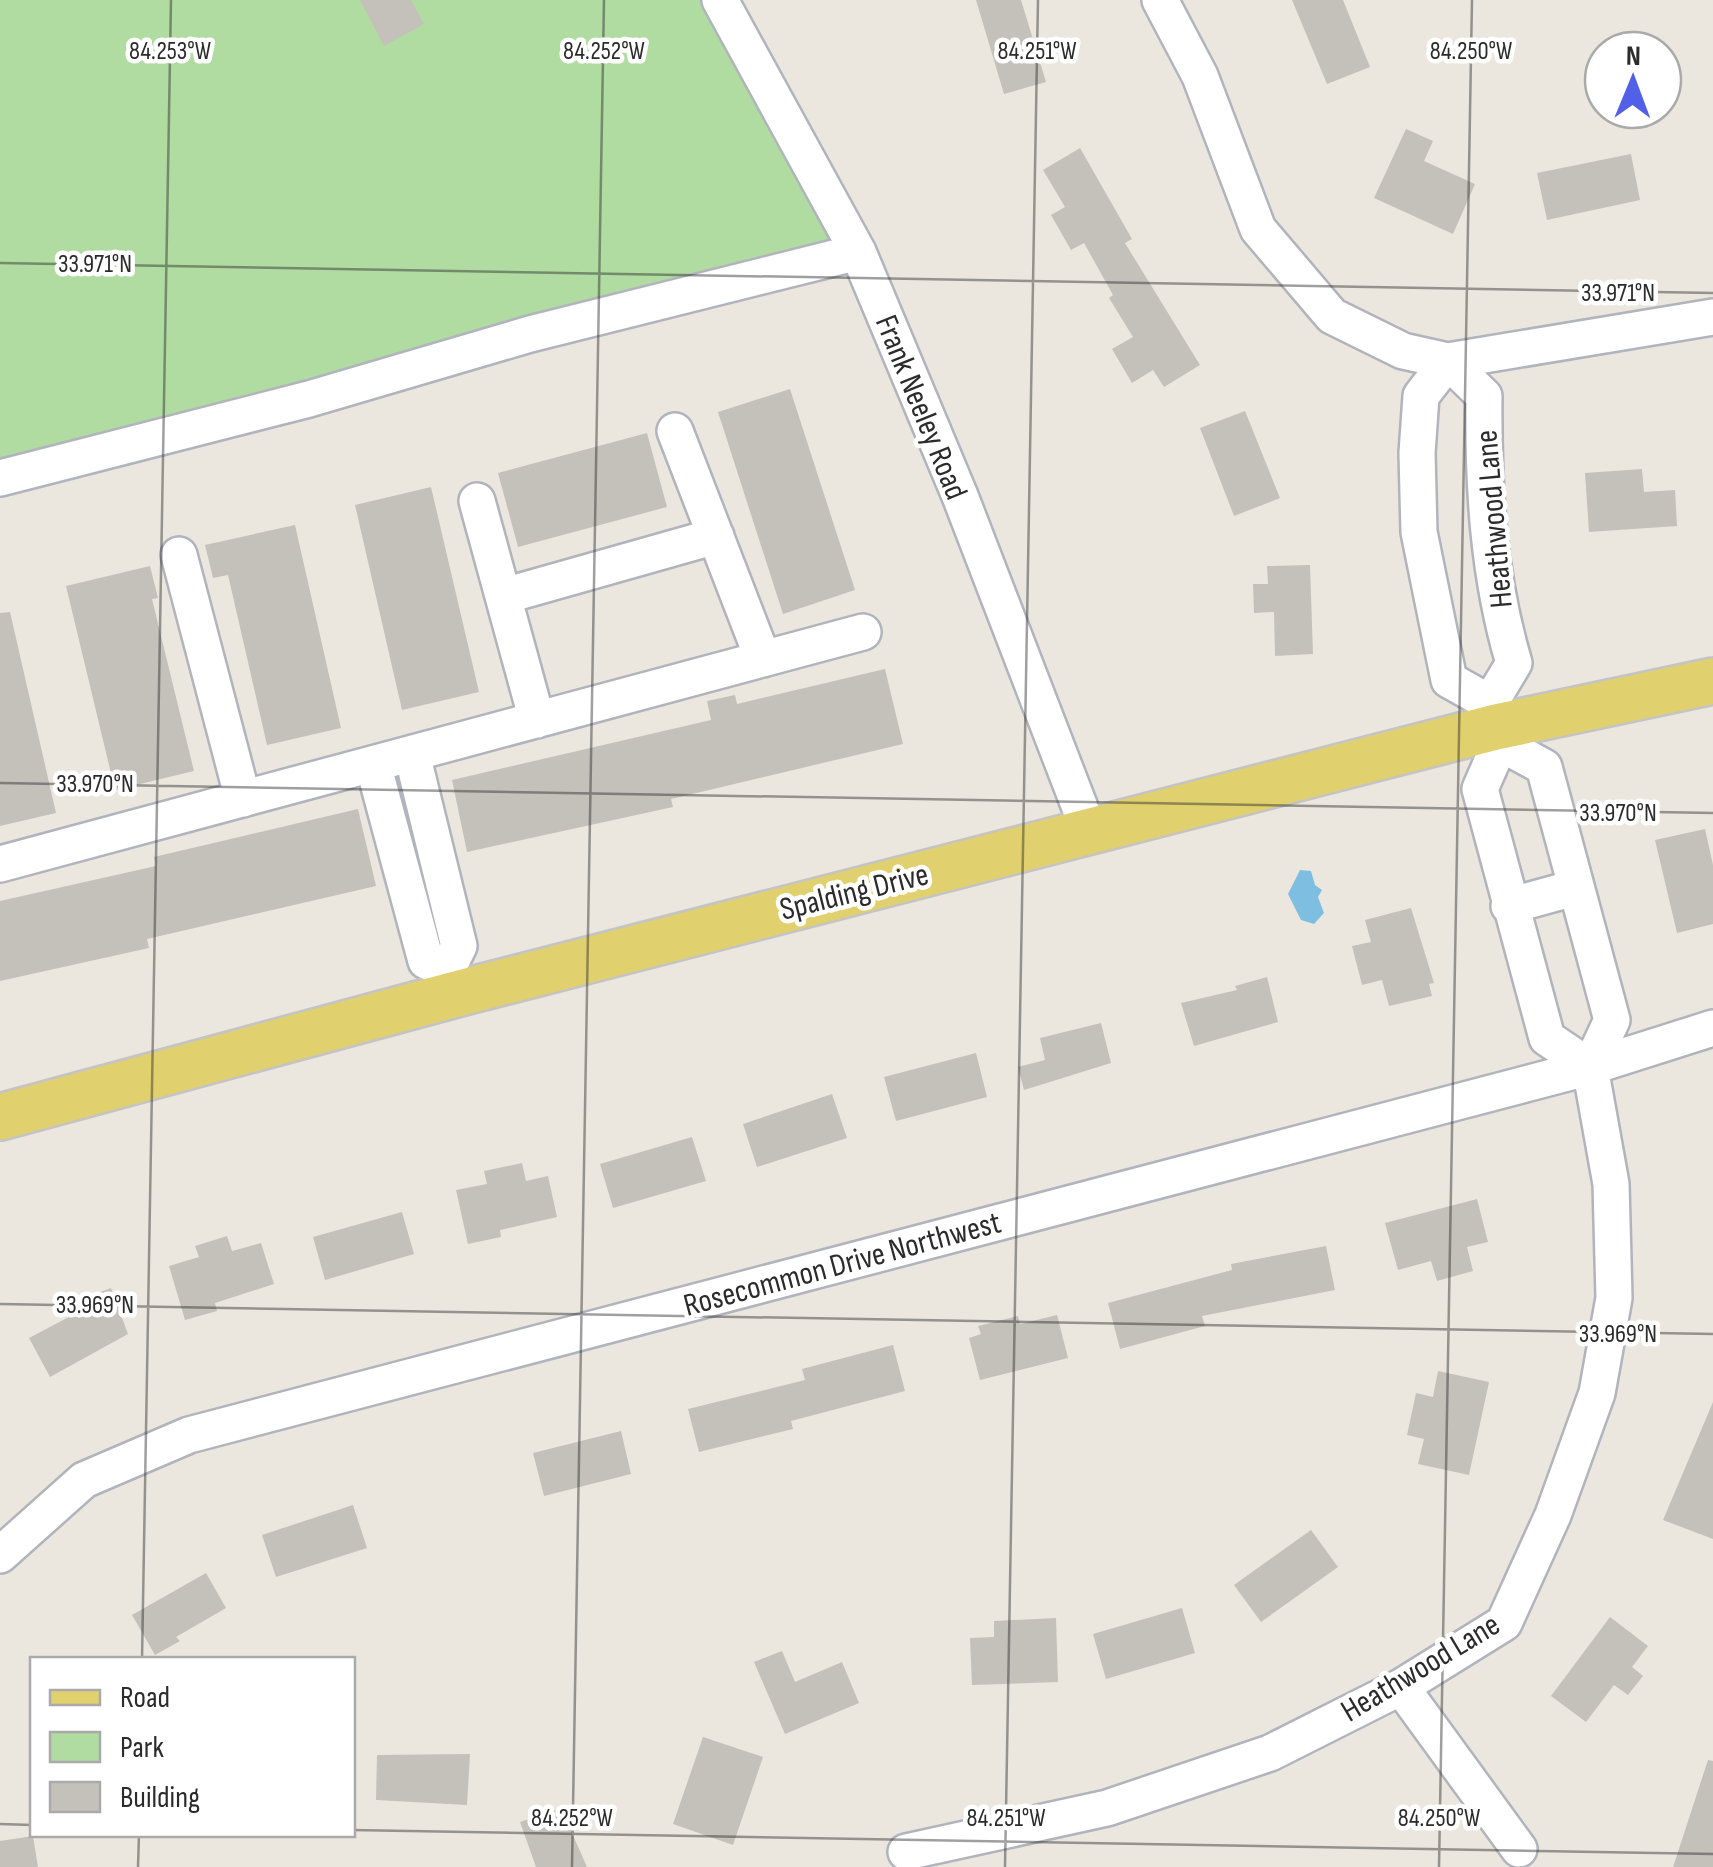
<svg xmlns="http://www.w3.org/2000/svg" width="1713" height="1867" viewBox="0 0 1713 1867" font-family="'Sofia Sans Condensed',sans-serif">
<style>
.green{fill:#b0dba1}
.water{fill:#7ebfe1}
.building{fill:#c4c1ba}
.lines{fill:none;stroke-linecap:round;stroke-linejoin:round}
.minor-casing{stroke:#b2b4bd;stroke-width:40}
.major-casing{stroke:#c4c4c4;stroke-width:50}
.minor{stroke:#fff;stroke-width:35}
.major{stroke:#e1d06e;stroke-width:45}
.ticks{fill:none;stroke:#2b2b2b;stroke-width:2.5;stroke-opacity:0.45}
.labels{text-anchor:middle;stroke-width:9;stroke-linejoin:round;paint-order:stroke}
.street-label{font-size:32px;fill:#2b2b2b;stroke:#fff}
.ticks-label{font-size:25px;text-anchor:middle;fill:#2b2b2b;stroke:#fff;stroke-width:9;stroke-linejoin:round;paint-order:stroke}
</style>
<rect width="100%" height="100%" fill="#ebe7df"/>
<!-- green -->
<path class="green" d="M 0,0 L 720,0 L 858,252 L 0,478 Z"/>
<!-- water -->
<path class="water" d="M 1300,870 L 1311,871 L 1315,885 L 1322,890 L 1318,897 L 1324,913 L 1314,924 L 1301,920 L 1288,894 Z"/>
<!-- building -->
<path class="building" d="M 360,0 L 411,0 L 424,24 L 384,46 Z
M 976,0 L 1021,0 L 1046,82 L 1004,94 Z
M 1292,0 L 1343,0 L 1370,67 L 1327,84 Z
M 1406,129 L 1433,141 L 1424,161 L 1475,184 L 1453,234 L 1374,198 Z
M 1080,148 L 1132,239 L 1125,243 L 1200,365 L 1164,387 L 1153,370 L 1132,383 L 1112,349 L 1133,337 L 1109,298 L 1113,295 L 1084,243 L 1071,250 L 1051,215 L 1065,207 L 1043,170 Z
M 1631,154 L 1640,200 L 1547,220 L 1537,173 Z
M 790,389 L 855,590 L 783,614 L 718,412 Z
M 1245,411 L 1280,498 L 1234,516 L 1200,428 Z
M 647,433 L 667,507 L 518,547 L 498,473 Z
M 1642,469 L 1644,492 L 1675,490 L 1677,526 L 1589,532 L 1585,473 Z
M 431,487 L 479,692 L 402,710 L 355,505 Z
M 295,525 L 341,728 L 267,745 L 228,575 L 213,578 L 205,545 Z
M 1310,565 L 1313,654 L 1275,656 L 1274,612 L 1254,613 L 1253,584 L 1268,584 L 1267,566 Z
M 150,566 L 158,598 L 152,599 L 194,771 L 115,790 L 66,586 Z
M 10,612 L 56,813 L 0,826 L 0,613 Z
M 885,669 L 903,744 L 671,799 L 673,807 L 467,852 L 452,780 L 711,720 L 707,701 L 735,695 L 737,704 Z
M 358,809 L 376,886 L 147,939 L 149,948 L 0,981 L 0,901 L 156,866 L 154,857 Z
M 1705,829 L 1713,865 L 1713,924 L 1677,933 L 1655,840 Z
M 1411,908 L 1434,983 L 1429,984 L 1432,996 L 1389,1006 L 1382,980 L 1362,985 L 1352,946 L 1371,942 L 1365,920 Z
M 1267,977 L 1278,1022 L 1194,1046 L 1181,1003 L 1237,990 L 1235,986 Z
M 1101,1023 L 1111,1063 L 1024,1090 L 1018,1067 L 1045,1060 L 1040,1038 Z
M 976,1053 L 987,1097 L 896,1121 L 884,1077 Z
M 832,1094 L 847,1138 L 757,1167 L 743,1124 Z
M 692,1137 L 706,1181 L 613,1208 L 600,1164 Z
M 522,1163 L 526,1181 L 548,1176 L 557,1217 L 500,1230 L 501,1237 L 468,1244 L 456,1190 L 487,1184 L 484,1171 Z
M 1477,1199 L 1488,1242 L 1467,1247 L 1473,1271 L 1437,1281 L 1431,1261 L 1398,1270 L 1385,1223 Z
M 402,1212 L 414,1254 L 325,1280 L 313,1237 Z
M 227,1236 L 232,1251 L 261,1243 L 274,1284 L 215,1303 L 217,1311 L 185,1320 L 169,1266 L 199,1257 L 195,1246 Z
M 1326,1246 L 1335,1290 L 1202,1316 L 1205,1326 L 1120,1349 L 1108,1303 L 1232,1270 L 1231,1264 Z
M 111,1288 L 128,1334 L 50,1377 L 29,1338 L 86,1308 L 83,1299 Z
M 1057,1315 L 1068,1358 L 980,1380 L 969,1338 L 981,1334 L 978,1326 L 1018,1316 L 1020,1324 Z
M 893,1345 L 905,1391 L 791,1421 L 793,1429 L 699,1452 L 688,1409 L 805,1380 L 802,1369 Z
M 1438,1371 L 1489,1382 L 1469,1475 L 1418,1464 L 1424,1439 L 1407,1435 L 1416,1393 L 1433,1397 Z
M 1713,1402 L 1713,1539 L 1663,1520 Z
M 621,1431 L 631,1474 L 544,1496 L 533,1453 Z
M 353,1505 L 367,1548 L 276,1577 L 262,1535 Z
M 1311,1530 L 1338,1567 L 1261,1622 L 1234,1585 Z
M 206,1573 L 226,1608 L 176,1637 L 180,1641 L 155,1655 L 132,1615 Z
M 1182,1608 L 1195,1653 L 1106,1679 L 1093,1634 Z
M 1610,1617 L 1648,1646 L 1632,1667 L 1643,1676 L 1628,1695 L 1614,1685 L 1586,1722 L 1551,1696 Z
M 1056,1618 L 1058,1682 L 972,1685 L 970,1638 L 994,1637 L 994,1621 Z
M 782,1651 L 795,1682 L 842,1662 L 859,1703 L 785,1734 L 754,1662 Z
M 703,1737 L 763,1757 L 733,1845 L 673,1824 Z
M 470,1754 L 467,1805 L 376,1800 L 377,1755 Z
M 1708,1760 L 1713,1761 L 1713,1867 L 1673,1867 Z
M 561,1808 L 587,1867 L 536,1867 L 520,1822 Z
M 33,1836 L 38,1867 L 0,1867 L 0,1841 Z"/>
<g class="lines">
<!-- minor casing -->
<g class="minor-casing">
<path id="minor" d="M 720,0 L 858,252 L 960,496 L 1089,831
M 1160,0 L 1200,76 L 1258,229 L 1332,316 L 1403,351 L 1448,361 L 1713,317
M 1448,361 L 1484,396 C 1483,487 1488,576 1514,663 L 1490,703 L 1500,743 L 1480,789 L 1547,1038 L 1590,1067
M 1448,361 L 1421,396 L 1417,453 L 1419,532 L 1449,680 L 1490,703
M 675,431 L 763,659
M 0,478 L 309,399 L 530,334 L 858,252
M 477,501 L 537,720
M 179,555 L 243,799
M 504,596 L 716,536
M 412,754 L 459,946 L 447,970
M 373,764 L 426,961 L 447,970
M 0,864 L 863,632
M 1509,906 L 1574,888
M 0,1555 L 84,1480 L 189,1435 L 1590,1067 L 1713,1028
M 1401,1687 L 1519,1849
M 906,1852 L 1107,1808 L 1270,1753 L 1401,1687 L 1504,1623 L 1553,1515 L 1597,1393 L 1614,1298 L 1611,1184 L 1590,1067 L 1612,1020 L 1544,767 L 1500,743"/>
</g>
<!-- major casing -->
<g class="major-casing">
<path id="major" d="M 0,1117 L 456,994 L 1496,727 L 1713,681"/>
</g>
<!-- minor -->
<use href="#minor" class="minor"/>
<!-- major -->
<use href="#major" class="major"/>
</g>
<!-- ticks -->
<path class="ticks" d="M 0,263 L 1713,293M 0,783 L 1713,813M 0,1304 L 1713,1334M 142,1660 L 171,0M 0,1824 L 32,1825M 352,1830 L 1713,1854M 138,1867 L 139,1834M 572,1867 L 604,0M 1005,1867 L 1038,0M 1439,1867 L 1472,0"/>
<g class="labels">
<!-- street labels -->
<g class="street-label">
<text transform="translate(922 407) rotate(68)" y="11">Frank Neeley Road</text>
<text transform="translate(1493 519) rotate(-95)" y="11">Heathwood Lane</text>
<text transform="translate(854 891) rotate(-14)" y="11">Spalding Drive</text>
<text transform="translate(842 1263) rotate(-15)" y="11">Rosecommon Drive Northwest</text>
<text transform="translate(1420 1667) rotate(-31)" y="11">Heathwood Lane</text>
</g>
</g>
<g class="ticks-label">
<text x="170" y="59">84.253°W</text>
<text x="604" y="59">84.252°W</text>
<text x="1037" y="59">84.251°W</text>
<text x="1471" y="59">84.250°W</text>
<text x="95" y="272">33.971°N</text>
<text x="1618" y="301">33.971°N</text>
<text x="95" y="792">33.970°N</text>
<text x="1618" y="821">33.970°N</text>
<text x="95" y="1313">33.969°N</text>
<text x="1618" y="1342">33.969°N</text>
<text x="572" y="1826">84.252°W</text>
<text x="1006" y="1826">84.251°W</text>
<text x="1439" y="1826">84.250°W</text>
</g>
<!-- legend -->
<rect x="30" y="1657" width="325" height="180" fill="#ffffff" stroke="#aaaaaa" stroke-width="2.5"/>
<rect x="50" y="1690" width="50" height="15" fill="#e1d06e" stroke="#aaaaaa" stroke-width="2.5"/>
<text x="120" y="1707" font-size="30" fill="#2b2b2b">Road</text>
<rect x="50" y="1732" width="50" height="30" fill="#b0dba1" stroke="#aaaaaa" stroke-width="2.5"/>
<text x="120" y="1757" font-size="30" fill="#2b2b2b">Park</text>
<rect x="50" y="1782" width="50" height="30" fill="#c4c1ba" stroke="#aaaaaa" stroke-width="2.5"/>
<text x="120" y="1807" font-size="30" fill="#2b2b2b">Building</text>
<!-- north arrow -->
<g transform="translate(1633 80) rotate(1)"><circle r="48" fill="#ffffff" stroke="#aaaaaa" stroke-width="2.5"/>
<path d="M0-8L18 38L0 25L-18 38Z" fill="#5160e6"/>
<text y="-15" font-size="28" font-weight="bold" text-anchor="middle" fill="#2b2b2b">N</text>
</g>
</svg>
